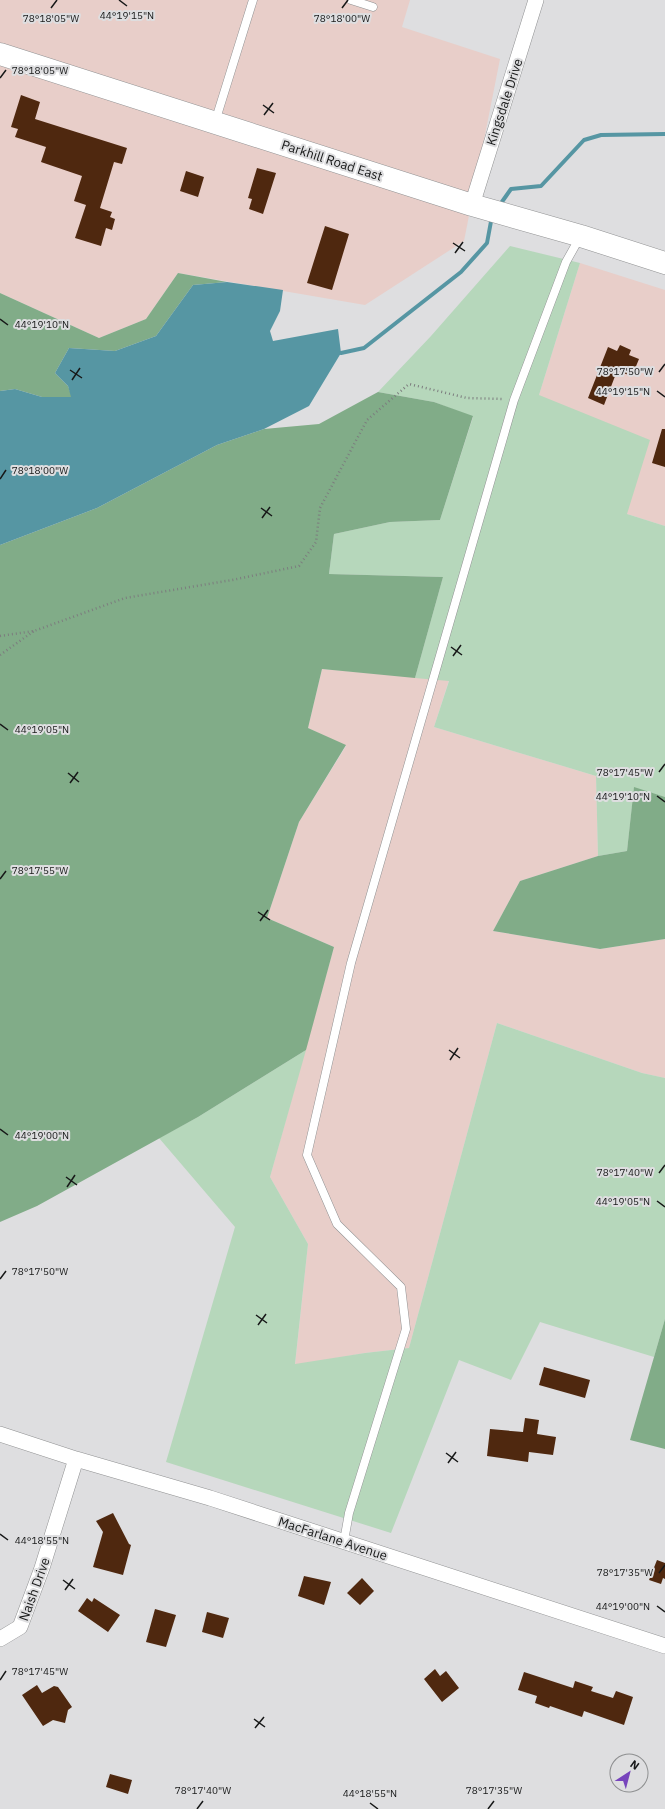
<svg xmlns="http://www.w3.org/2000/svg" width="665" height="1809" viewBox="0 0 665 1809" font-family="'IBM Plex Sans',sans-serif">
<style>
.industrial{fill:#e8cec9}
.green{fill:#b6d7bb}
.forest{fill:#81ac88}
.water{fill:#5696a3}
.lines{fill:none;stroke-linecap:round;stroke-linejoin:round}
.stream{stroke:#5696a3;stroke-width:4}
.building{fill:#4f280f}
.service-casing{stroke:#919293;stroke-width:9}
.minor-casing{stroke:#919293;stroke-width:16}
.secondary-casing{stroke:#919293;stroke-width:23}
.path{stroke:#7c7d7e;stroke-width:2.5;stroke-dasharray:1 3;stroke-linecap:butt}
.service{stroke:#fff;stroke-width:8}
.minor{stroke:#fff;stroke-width:15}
.secondary{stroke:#fff;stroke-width:22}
.ticks{fill:none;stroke:#171818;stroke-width:1.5}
.labels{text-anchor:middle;stroke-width:4;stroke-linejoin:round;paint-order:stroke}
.street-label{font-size:13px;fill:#171818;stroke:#dedee0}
.ticks-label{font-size:10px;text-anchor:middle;fill:#171818;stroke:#dedee0;stroke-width:4;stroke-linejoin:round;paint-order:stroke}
</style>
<rect width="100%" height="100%" fill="#dedee0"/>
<!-- industrial -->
<path class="industrial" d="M 0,0 L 410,0 L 402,27 L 500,59 L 464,241 L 365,305 L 178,273 L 146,319 L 99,338 L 0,293 Z
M 580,263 L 665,290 L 665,526 L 627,514 L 539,395 Z
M 322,669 L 449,680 L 434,727 L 596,776 L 598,856 L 520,881 L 493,931 L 600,949 L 665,939 L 665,1078 L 642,1073 L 497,1023 L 409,1348 L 365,1353 L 295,1365 L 308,1244 L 270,1177 L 334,947 L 267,918 L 299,822 L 346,746 L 308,728 Z"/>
<!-- green -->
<path class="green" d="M 510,246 L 580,263 L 539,395 L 650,440 L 627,514 L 665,526 L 665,797 L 634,788 L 627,851 L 598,856 L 596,776 L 434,727 L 449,681 L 415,678 L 443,577 L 329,574 L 334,534 L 390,522 L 440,520 L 473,417 L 434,402 L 378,392 L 431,336 Z
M 497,1023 L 642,1073 L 665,1078 L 665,1319 L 654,1357 L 540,1322 L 511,1380 L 459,1360 L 391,1533 L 166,1462 L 235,1227 L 159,1138 L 198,1117 L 306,1050 L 270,1177 L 308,1244 L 295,1364 L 365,1353 L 409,1348 Z"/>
<!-- forest -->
<path class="forest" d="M 178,273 L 227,282 L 193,285 L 156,336 L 115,351 L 69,348 L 55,373 L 68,386 L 72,397 L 42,397 L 15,389 L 0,391 L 0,293 L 99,338 L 146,319 Z
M 378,392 L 434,402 L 473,416 L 440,520 L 390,522 L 334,534 L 329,574 L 443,577 L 415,678 L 322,669 L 308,728 L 346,745 L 299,822 L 267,918 L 334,947 L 306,1050 L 198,1117 L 37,1206 L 0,1222 L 0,545 L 97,508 L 217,445 L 264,429 L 319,424 Z
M 634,787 L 665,797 L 665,939 L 600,949 L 493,931 L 520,881 L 598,856 L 627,851 Z
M 665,1319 L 665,1449 L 630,1440 Z"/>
<!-- water -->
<path class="water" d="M 227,282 L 283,290 L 280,311 L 270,331 L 273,341 L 338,329 L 341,353 L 309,406 L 264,429 L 217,445 L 97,508 L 0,545 L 0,391 L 15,389 L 42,397 L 71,397 L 68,386 L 55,373 L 69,348 L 115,351 L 156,336 L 193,285 Z"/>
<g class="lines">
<!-- stream -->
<path class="stream" d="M 499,206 L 511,189 L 541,186 L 584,140 L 601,135 L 665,134
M 341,353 L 364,348 L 461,272 L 487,243 L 492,216"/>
</g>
<!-- building -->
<path class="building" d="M 21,95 L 40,102 L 35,119 L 127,148 L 122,164 L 114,162 L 100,208 L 112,212 L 110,217 L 115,219 L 112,230 L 106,228 L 101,246 L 75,238 L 86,205 L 74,201 L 82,176 L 41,162 L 46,147 L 15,137 L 18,129 L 11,127 Z
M 257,168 L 276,173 L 263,214 L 249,209 L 252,199 L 248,198 Z
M 186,171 L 204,177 L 198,197 L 180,191 Z
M 325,226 L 349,234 L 332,290 L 307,283 Z
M 620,345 L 631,350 L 629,355 L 639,359 L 632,376 L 617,371 L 604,405 L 588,398 L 608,347 L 617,351 Z
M 662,429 L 665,429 L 665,467 L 652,463 Z
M 544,1367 L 590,1380 L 585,1398 L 539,1385 Z
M 525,1418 L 539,1420 L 537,1434 L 556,1437 L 553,1455 L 529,1452 L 528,1462 L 487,1456 L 490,1429 L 523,1432 Z
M 113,1513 L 129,1544 L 131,1545 L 123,1575 L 93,1567 L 103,1532 L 96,1521 Z
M 657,1560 L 665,1563 L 665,1579 L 663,1578 L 661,1584 L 649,1580 Z
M 304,1576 L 331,1582 L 324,1605 L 298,1596 Z
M 362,1578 L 374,1591 L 360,1605 L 347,1593 Z
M 87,1598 L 92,1602 L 94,1598 L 120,1615 L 108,1632 L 78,1611 Z
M 155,1609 L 176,1615 L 166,1647 L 146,1642 Z
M 207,1612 L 229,1618 L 223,1638 L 202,1632 Z
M 435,1669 L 440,1676 L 446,1671 L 459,1688 L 442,1702 L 424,1679 Z
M 524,1672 L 573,1688 L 575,1681 L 593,1687 L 591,1691 L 613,1698 L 616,1691 L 633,1697 L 624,1725 L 584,1711 L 582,1717 L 550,1706 L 549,1708 L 535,1703 L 537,1696 L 518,1690 Z
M 37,1685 L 42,1693 L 54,1686 L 58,1687 L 72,1707 L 68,1710 L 65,1723 L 53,1720 L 43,1726 L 22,1695 Z
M 110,1774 L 132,1780 L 128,1794 L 106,1787 Z"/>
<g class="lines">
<!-- service casing -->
<g class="service-casing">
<path id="service" d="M 351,0 L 373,7
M 215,122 L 253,0
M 344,1541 L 349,1513 L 406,1329 L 401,1287 L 337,1224 L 307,1155 L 351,963 L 514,400 L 566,262 L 580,237"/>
</g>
<!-- minor casing -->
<g class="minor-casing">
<path id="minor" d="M 472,205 L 536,0
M 0,1434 L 76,1459 L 210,1498 L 665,1646
M 0,1639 L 20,1627 L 42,1568 L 76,1459"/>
</g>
<!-- secondary casing -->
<g class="secondary-casing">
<path id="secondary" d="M 0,54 L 472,205 L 581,236 L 665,263"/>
</g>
<!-- path -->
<path class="path" d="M 0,636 L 34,631 L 125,598 L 232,580 L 299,566 L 316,542 L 320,508 L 367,420 L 409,384 L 467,398 L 503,399
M 0,655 L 34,631"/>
<!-- service -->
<use href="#service" class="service"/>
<!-- minor -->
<use href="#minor" class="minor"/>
<!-- secondary -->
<use href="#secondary" class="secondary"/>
</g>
<!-- ticks -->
<path class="ticks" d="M 119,0 L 127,6M 51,8 L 57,0M 342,8 L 348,0M 0,78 L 6,70M 263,105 L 274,113M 264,115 L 273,103M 453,243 L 465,251M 455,253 L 463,242M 0,319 L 8,325M 70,370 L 82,378M 659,372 L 665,364M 72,380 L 80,368M 657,391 L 665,397M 0,479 L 6,470M 261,508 L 272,516M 262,518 L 270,507M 451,647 L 462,655M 453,656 L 461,645M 0,724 L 8,730M 659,772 L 665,764M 68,773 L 79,782M 70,783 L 78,772M 657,796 L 665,802M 0,879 L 6,871M 258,912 L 270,920M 260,921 L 268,910M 449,1050 L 460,1058M 450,1060 L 458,1048M 0,1129 L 8,1135M 659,1173 L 665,1165M 66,1177 L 77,1185M 67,1187 L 75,1175M 657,1201 L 665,1207M 0,1279 L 6,1271M 256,1315 L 267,1323M 258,1325 L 266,1314M 446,1453 L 458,1462M 448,1463 L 456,1452M 0,1534 L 8,1540M 659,1573 L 665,1565M 63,1580 L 75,1589M 65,1590 L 73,1579M 657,1606 L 665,1612M 0,1680 L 6,1671M 254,1719 L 265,1727M 255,1728 L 264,1717M 370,1803 L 378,1809M 197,1809 L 203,1801M 488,1809 L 494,1801"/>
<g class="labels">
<!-- street labels -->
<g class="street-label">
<text transform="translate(504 102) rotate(-72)" y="5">Kingsdale Drive</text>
<text transform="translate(332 160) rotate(18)" y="5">Parkhill Road East</text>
<text transform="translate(333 1538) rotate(18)" y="5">MacFarlane Avenue</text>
<text transform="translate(34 1589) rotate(-70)" y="5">Naish Drive</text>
</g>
</g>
<g class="ticks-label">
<text x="127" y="19">44°19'15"N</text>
<text x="51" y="22">78°18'05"W</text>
<text x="342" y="22">78°18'00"W</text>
<text x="40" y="74">78°18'05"W</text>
<text x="42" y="328">44°19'10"N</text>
<text x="625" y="375">78°17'50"W</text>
<text x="623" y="395">44°19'15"N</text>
<text x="40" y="474">78°18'00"W</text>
<text x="42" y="733">44°19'05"N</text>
<text x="625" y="776">78°17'45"W</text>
<text x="623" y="800">44°19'10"N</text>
<text x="40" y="874">78°17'55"W</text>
<text x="42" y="1139">44°19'00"N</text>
<text x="625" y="1176">78°17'40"W</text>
<text x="623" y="1205">44°19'05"N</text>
<text x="40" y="1275">78°17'50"W</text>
<text x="42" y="1544">44°18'55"N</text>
<text x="625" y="1576">78°17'35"W</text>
<text x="623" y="1610">44°19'00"N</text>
<text x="40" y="1675">78°17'45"W</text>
<text x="203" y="1794">78°17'40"W</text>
<text x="494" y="1794">78°17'35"W</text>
<text x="370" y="1797">44°18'55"N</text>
</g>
<!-- north arrow -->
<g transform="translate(629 1773) rotate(36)"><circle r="19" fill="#dedee0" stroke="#8e8f90"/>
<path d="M0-3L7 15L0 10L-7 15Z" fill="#7744bc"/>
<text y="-6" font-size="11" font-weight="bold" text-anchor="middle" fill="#171818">N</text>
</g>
</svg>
